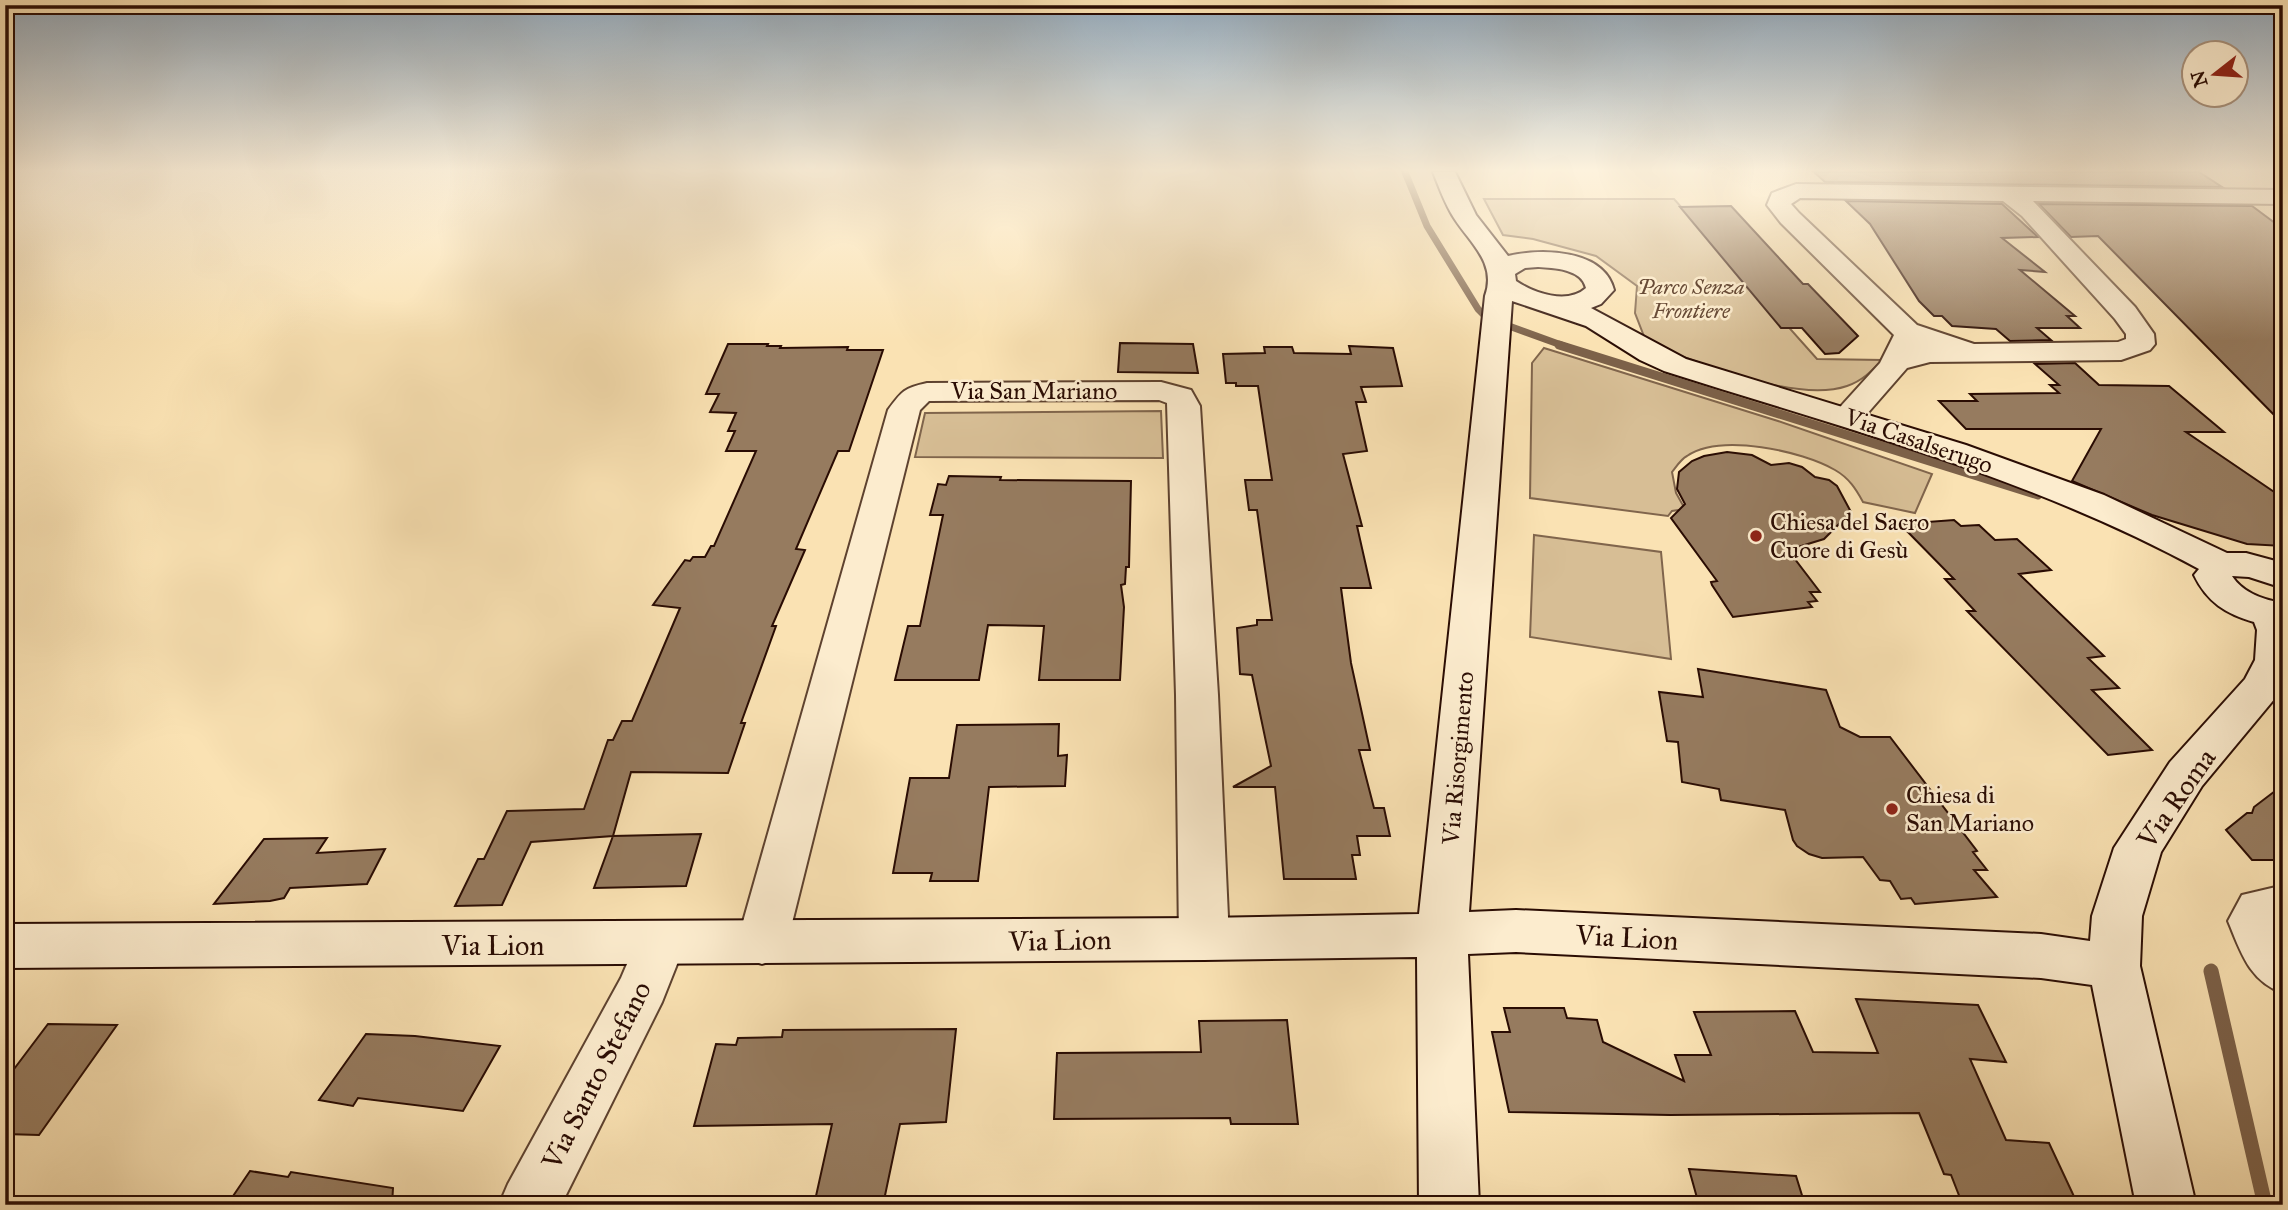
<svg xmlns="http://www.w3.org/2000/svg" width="2288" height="1210" viewBox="0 0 2288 1210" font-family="'IM FELL Great Primer',serif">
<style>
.green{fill:#d7be95;stroke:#80654c;stroke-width:2}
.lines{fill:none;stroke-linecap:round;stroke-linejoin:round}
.stream-far2{stroke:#7c6149;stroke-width:7}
.stream-far1{stroke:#7c6149;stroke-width:9}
.stream{stroke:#7c6149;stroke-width:15}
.building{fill:#967b5f;stroke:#2a0c03;stroke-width:2}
.street-casing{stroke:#5e422f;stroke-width:4}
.secondary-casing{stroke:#2a0c03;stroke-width:4}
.street{fill:#fcecce;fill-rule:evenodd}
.secondary{fill:#fcecce;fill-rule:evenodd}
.poi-dot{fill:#8f2418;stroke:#fcecce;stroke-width:2.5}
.labels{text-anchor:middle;stroke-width:5;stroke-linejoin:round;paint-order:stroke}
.far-park-label{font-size:21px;font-style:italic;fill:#674a36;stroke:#fcecce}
.street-label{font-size:24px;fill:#2a0c03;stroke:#fcecce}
.poi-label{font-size:24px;fill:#2a0c03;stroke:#fcecce;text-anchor:start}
.near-street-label{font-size:28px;fill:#2a0c03;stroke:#fcecce}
</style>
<rect width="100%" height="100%" fill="#fae2b3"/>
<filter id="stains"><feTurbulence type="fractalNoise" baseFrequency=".00286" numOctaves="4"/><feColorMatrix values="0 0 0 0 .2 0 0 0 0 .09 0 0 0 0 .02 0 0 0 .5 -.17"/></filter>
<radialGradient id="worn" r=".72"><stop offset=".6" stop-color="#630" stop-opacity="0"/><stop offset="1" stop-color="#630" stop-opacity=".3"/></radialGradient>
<!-- green -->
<path class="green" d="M 1484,199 L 1674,199 L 1817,359 L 1882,360 C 1872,371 1862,381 1847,386 C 1795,404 1699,361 1647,344 L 1635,313 L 1637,286 L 1596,256 L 1533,239 L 1503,235 Z
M 1544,348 L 1778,421 L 1932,474 L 1915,513 L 1863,502 C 1856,489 1849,478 1835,470 C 1802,451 1721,433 1687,456 C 1681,459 1676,467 1672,472 L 1676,493 L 1685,509 L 1672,511 L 1668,516 L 1530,498 L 1532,363 Z
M 1161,411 L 1163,458 L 915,457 L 925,413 Z
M 1534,535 L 1661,552 L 1671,659 L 1530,637 Z"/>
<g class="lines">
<!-- stream-far2 -->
<path class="stream-far2" d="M 1405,172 L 1427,226 L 1478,309 L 1487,318 L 1564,346"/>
<!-- stream-far1 -->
<path class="stream-far1" d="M 1559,345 L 2038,495"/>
<!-- stream -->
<path class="stream" d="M 2211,971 L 2265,1205"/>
</g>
<!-- building -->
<path class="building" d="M 1814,172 L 2199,172 L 2222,187 L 1825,182 Z
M 1846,201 L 2002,204 L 2038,237 L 2002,238 L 2045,272 L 2020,270 L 2075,316 L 2067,316 L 2080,328 L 2037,328 L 2051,340 L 2010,341 L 1996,329 L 1952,326 L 1942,316 L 1934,316 L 1919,301 L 1870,224 Z
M 2039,204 L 2252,206 L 2283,229 L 2283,424 L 2098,236 L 2071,237 Z
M 1731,206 L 1803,284 L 1808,284 L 1858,336 L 1839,353 L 1825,354 L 1802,328 L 1781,328 L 1680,207 Z
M 1120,343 L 1193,344 L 1198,373 L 1118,372 Z
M 728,344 L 768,344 L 767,346 L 781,346 L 780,348 L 848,347 L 847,350 L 883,350 L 849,451 L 838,451 L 796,549 L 805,550 L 772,626 L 776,626 L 741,723 L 745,723 L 728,773 L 631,772 L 613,836 L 531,842 L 502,905 L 455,906 L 478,859 L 484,859 L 507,811 L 584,809 L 608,740 L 613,740 L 622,721 L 632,721 L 680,608 L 653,605 L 685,560 L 690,561 L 693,557 L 705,557 L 711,546 L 714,546 L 756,451 L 726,451 L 735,431 L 728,431 L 736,413 L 710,412 L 719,394 L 706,394 Z
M 1349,346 L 1393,348 L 1402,386 L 1361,387 L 1366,402 L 1356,402 L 1367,451 L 1343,454 L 1362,526 L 1357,526 L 1371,588 L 1341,588 L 1351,663 L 1370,750 L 1359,750 L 1374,808 L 1384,808 L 1390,836 L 1357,836 L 1360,855 L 1352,855 L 1356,879 L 1284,879 L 1275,787 L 1233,787 L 1271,766 L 1252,675 L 1240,674 L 1237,628 L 1257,625 L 1257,620 L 1272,620 L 1257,510 L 1249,510 L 1245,480 L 1272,480 L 1258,386 L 1236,386 L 1236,383 L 1226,383 L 1223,354 L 1265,353 L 1264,347 L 1292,347 L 1294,353 L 1351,354 Z
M 2075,363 L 2099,385 L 2169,386 L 2224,432 L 2186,432 L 2283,498 L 2283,546 L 2247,544 L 2152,515 L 2072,481 L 2101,429 L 1966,429 L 1939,401 L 1977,401 L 1970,394 L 2059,393 L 2050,385 L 2059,385 L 2035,364 Z
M 1727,452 L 1752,455 L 1771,465 L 1789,463 L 1802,467 L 1815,477 L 1829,480 L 1837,486 L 1851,512 L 1824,539 L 1788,550 L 1820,592 L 1810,592 L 1817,601 L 1808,602 L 1812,607 L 1733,617 L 1712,585 L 1711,582 L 1717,581 L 1671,518 L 1685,504 L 1677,489 L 1679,472 L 1692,461 L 1704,456 Z
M 949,476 L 1001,477 L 1000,480 L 1131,481 L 1129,567 L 1126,567 L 1125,584 L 1121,585 L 1124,607 L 1120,680 L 1039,680 L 1044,626 L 988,625 L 979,680 L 895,680 L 908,626 L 920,626 L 943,515 L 930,515 L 938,484 L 946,485 Z
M 1954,520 L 1961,526 L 1979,525 L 1995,540 L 2017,539 L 2051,570 L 2019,574 L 2104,656 L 2088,658 L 2119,688 L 2092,690 L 2152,750 L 2108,755 L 1967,611 L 1975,611 L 1945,579 L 1954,579 L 1900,524 Z
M 1698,669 L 1826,690 L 1840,727 L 1860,737 L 1890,737 L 1977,851 L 1973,852 L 1987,870 L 1974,870 L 1997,897 L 1915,904 L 1911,898 L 1901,899 L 1890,881 L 1880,880 L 1863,857 L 1822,858 L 1809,854 L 1797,846 L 1793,840 L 1785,810 L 1721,800 L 1719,789 L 1682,782 L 1678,742 L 1667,741 L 1659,692 L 1703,697 Z
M 1059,724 L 1058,756 L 1067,755 L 1065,786 L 989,787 L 978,881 L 930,881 L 932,873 L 893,873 L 910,778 L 949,778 L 957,725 Z
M 2283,785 L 2283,860 L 2252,860 L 2226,830 L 2247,813 L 2252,813 L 2254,807 Z
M 701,834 L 686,886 L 594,888 L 613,836 Z
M 327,838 L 317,853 L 385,849 L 367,884 L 290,888 L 284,898 L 270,901 L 214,904 L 264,839 Z
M 1856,999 L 1978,1005 L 2006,1062 L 1970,1059 L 2006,1140 L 2049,1143 L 2078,1205 L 1962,1203 L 1951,1175 L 1944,1174 L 1919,1113 L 1670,1115 L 1509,1112 L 1492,1032 L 1510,1032 L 1504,1008 L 1564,1008 L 1567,1018 L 1597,1020 L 1603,1042 L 1684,1081 L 1675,1055 L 1711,1055 L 1694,1012 L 1795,1011 L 1813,1052 L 1878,1053 Z
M 1287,1020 L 1298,1124 L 1231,1124 L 1230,1118 L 1054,1119 L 1057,1053 L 1201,1052 L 1199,1021 Z
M 48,1024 L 117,1025 L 39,1135 L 5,1134 L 5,1081 Z
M 956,1029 L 946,1122 L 900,1124 L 883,1205 L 814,1205 L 832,1124 L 694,1126 L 716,1044 L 736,1045 L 738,1038 L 782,1037 L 783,1030 Z
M 366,1034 L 415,1036 L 500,1046 L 463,1111 L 358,1098 L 353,1106 L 319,1100 Z
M 1689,1169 L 1796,1176 L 1805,1205 L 1699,1205 Z
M 250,1171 L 288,1177 L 291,1172 L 393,1188 L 392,1205 L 227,1205 Z"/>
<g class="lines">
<!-- street casing -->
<g class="street-casing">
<path id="street" d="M 1796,184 L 2283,190 L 2283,204 L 2033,201 L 2135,307 L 2154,334 L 2155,344 L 2150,350 L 2121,360 L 1930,362 L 1907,368 L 1859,423 L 1848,425 L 1837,423 L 1832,416 L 1880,363 L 1894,335 L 1781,223 L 1767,205 L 1772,193 ZM 1800,198 L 2003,201 L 2022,216 L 2115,319 L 2126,334 L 2126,339 L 2118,342 L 1974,344 L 1917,325 L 1799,213 L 1791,204 Z
M 1161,382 L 1191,390 L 1200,406 L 1218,695 L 1229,939 L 1222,954 L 1204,960 L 1186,954 L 1179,939 L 1176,695 L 1167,403 L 1159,400 L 929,401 L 920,410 L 787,943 L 780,958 L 762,964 L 744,958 L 737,943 L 888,410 C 902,391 904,388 927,383 Z
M 2276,887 L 2283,889 L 2283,993 C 2249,981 2241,952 2228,921 L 2242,895 Z
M 660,922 L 678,929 L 685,944 L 662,1002 L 561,1205 L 499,1205 L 508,1184 L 621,978 L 642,929 Z"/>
</g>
<!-- secondary casing -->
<g class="secondary-casing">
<path id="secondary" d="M 1433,172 L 1455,172 L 1476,215 L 1508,256 C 1541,248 1604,249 1614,290 L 1601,304 L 1591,308 L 1686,359 L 1966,445 L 2104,495 L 2227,553 L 2246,553 L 2283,563 L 2283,588 L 2249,577 L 2232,576 C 2243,593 2264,600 2283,603 L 2283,685 L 2276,697 L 2202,786 L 2161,852 L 2142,916 L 2140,966 L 2196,1205 L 2136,1205 L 2092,985 L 2041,978 L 1516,952 L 1468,954 L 1479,1205 L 1419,1205 L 1417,957 L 1204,960 L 5,968 L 5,924 L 1204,918 L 1419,914 L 1485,296 C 1497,263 1470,243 1454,218 C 1445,204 1439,187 1433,172 ZM 1538,267 C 1554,268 1582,269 1586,288 C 1567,305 1534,293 1516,281 L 1515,274 L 1525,268 ZM 1512,301 L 1586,326 L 1640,360 L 1664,371 C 1846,429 2030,477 2199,569 L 2194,575 C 2207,602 2226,614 2254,622 L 2257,630 L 2255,660 L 2245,679 L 2170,762 L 2114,848 L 2092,916 L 2090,941 L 2041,934 L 1516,910 L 1469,912 Z"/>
</g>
<!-- street -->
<use href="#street" class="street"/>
<!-- secondary -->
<use href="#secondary" class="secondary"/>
</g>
<!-- sky -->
<linearGradient id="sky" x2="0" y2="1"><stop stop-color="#93a9bb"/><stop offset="0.5" stop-color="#fdf2dd"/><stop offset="1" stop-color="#fdf2dd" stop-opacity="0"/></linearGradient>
<rect width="2288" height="341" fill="url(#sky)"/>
<!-- markers -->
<g class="poi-dot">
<circle cx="1756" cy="536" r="7"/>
<circle cx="1892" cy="809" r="7"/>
</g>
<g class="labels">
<!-- far-park labels -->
<g class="far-park-label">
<text x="1691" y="294">Parco Senza<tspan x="1691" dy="24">Frontiere</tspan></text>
</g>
<!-- street labels -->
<g class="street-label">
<text x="1034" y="399">Via San Mariano</text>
<text transform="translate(1919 441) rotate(19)" y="8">Via Casalserugo</text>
<text transform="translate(1458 758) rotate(-85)" y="8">Via Risorgimento</text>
</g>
<!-- poi labels -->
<g class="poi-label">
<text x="1770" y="530">Chiesa del Sacro<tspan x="1770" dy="28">Cuore di Gesù</tspan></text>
<text x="1906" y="803">Chiesa di<tspan x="1906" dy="28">San Mariano</tspan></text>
</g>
<!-- near-street labels -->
<g class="near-street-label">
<text transform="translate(2176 798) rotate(-55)" y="10">Via Roma</text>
<text transform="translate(1627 937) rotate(3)" y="10">Via Lion</text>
<text transform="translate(1060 940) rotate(-1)" y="10">Via Lion</text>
<text x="493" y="955">Via Lion</text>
<text transform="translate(596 1075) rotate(-63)" y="10">Via Santo Stefano</text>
</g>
</g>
<!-- margin -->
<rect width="2288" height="1210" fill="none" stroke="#fae2b3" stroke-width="28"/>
<rect x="7" y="7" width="2274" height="1196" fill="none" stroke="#2a0c03" stroke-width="3.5"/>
<rect x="14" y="14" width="2260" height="1182" fill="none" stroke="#2a0c03" stroke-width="2"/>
<!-- north arrow -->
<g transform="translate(2215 74) rotate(253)"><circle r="33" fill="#fcecce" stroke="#a8927d" stroke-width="2"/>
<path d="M0-5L12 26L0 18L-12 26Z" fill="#8f2418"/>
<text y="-10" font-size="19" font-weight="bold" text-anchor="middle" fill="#2a0c03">N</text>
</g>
<rect width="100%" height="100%" filter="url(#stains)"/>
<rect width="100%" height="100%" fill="url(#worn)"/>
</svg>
